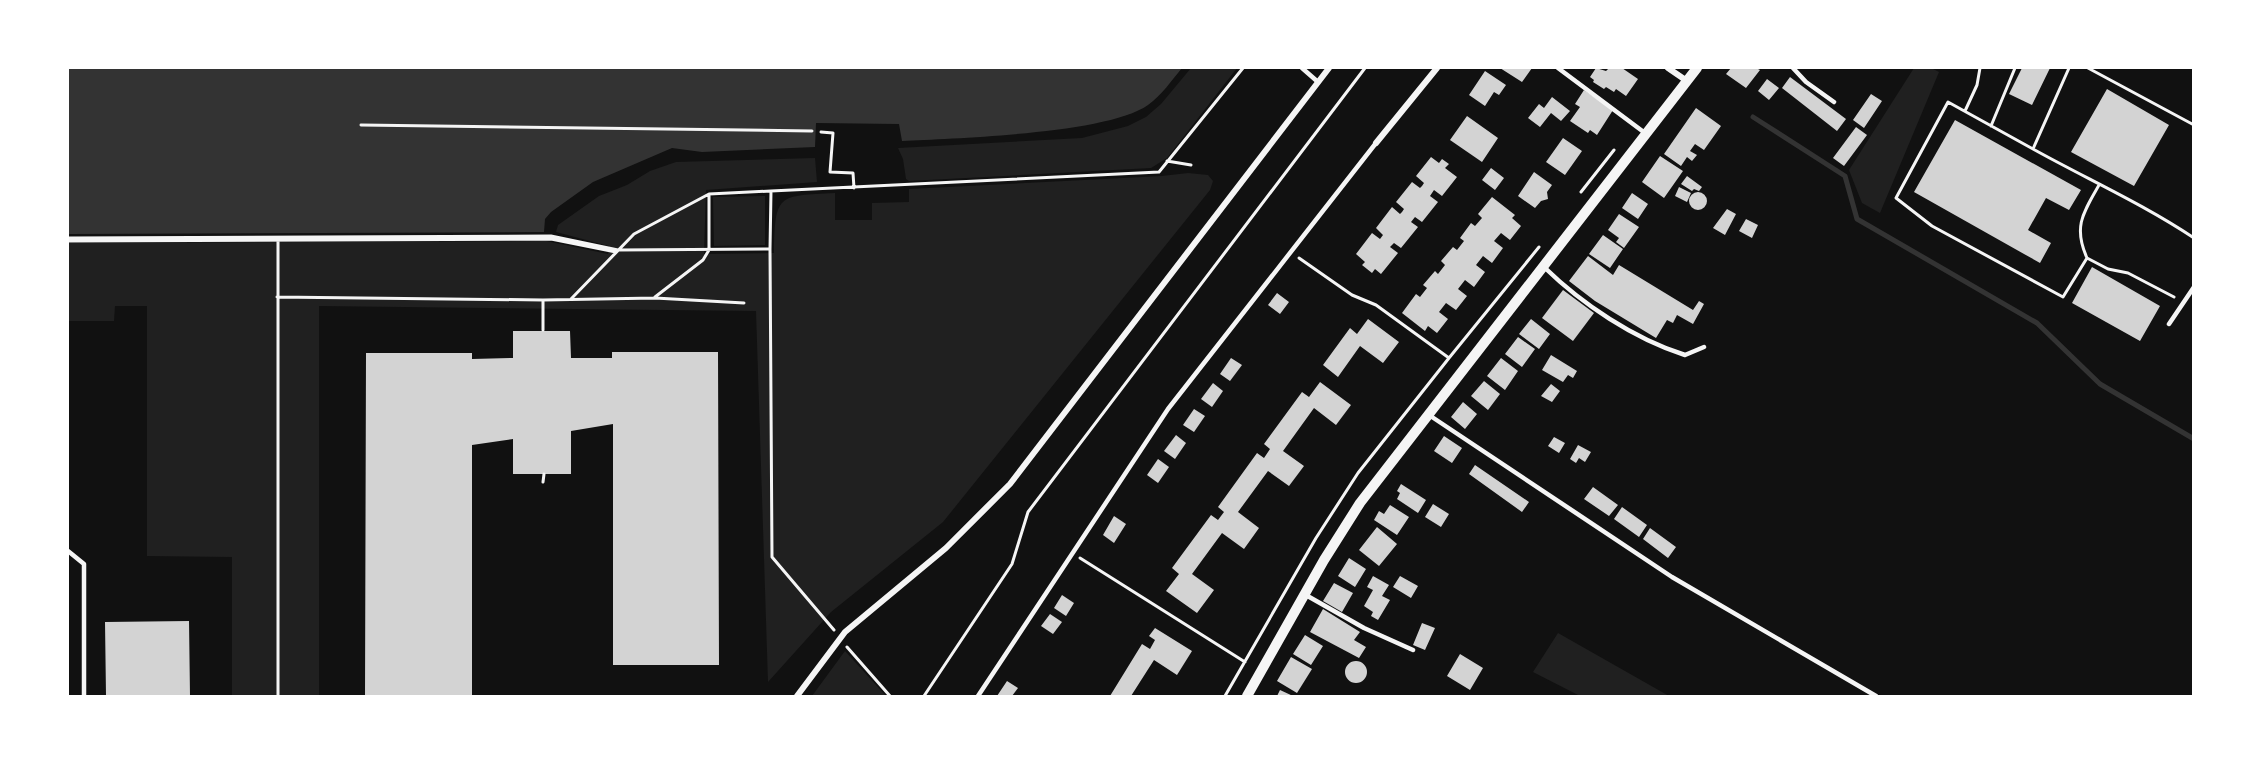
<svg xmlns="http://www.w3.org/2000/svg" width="2261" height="764" viewBox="0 0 2261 764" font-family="Lato,sans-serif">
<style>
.green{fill:#202020}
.water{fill:#333}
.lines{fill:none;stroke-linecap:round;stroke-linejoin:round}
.stream{stroke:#333;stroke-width:5}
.building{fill:#d3d3d3}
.path{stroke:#f5f5f5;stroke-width:3}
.service{stroke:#f5f5f5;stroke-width:4.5}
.minor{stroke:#f5f5f5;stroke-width:6}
.tertiary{stroke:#f5f5f5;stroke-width:10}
</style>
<rect width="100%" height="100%" fill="#111"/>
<!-- green -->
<path class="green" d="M 1191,68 L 1237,68 L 1167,158 L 1151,168 L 909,181 L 906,179 L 903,159 L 898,148 L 1082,138 L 1128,126 L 1146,117 L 1161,104 Z
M 1914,68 L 1931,68 L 1939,72 L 1880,213 L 1862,203 L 1849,170 Z
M 815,158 L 817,182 L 706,190 L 704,254 L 774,253 C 775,193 778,196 835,193 L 835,220 L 872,220 L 872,203 L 909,202 L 909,189 L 1162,176 L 1188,173 L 1208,175 L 1213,181 L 1210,190 L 943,522 L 831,612 L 768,682 L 756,311 L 319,306 L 319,696 L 232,696 L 232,557 L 147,556 L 147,306 L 115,306 L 114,321 L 68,321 L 68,243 L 546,241 L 608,254 L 609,246 L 556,232 L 558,225 L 599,196 L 627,185 L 650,171 L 676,162 Z
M 765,196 L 765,245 L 714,246 L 713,197 Z
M 1558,633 L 1669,696 L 1580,696 L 1533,672 Z
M 845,651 L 886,696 L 812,696 Z"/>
<!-- water -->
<path class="water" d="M 68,68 L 1182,68 C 1172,80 1161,96 1148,105 C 1107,134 957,138 902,141 L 899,124 L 816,123 L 815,147 L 702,152 L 672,148 L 593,182 L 551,212 L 545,219 L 544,232 L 68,234 Z"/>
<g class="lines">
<!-- stream -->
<path class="stream" d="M 1753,117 L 1845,176 L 1857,219 L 2037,323 L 2100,384 L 2194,439"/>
</g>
<!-- building -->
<path class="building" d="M 1500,68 L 1532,68 L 1522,82 Z
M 1596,68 L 1606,71 L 1609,68 L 1622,68 L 1638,79 L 1626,96 L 1616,89 L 1614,92 L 1606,87 L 1604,89 L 1593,82 L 1594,80 L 1590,77 Z
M 1731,68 L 1756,68 L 1760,70 L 1746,88 L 1726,74 Z
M 2022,68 L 2050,68 L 2032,105 L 2009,94 Z
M 1485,71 L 1506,85 L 1499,95 L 1494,92 L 1485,106 L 1469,95 Z
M 1790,77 L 1846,119 L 1837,131 L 1782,88 Z
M 1767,79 L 1779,88 L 1769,100 L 1758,91 Z
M 2107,89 L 2169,125 L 2134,186 L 2071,152 Z
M 1584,90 L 1613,110 L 1597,135 L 1590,130 L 1588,133 L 1570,121 L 1580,107 L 1575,104 Z
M 1871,94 L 1882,101 L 1864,128 L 1853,120 Z
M 1552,97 L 1570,111 L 1561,121 L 1551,113 L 1540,127 L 1528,118 L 1539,104 L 1544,108 Z
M 1696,108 L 1721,126 L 1704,150 L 1695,144 L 1690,151 L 1697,155 L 1692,161 L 1687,157 L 1681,166 L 1664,154 Z
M 1467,116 L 1498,138 L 1482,162 L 1450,140 Z
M 1955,120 L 2081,190 L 2069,210 L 2046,198 L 2028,230 L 2051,243 L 2040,263 L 1914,192 Z
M 1856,127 L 1867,135 L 1844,166 L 1833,158 Z
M 1563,138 L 1582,151 L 1565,175 L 1546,162 Z
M 1660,156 L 1683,171 L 1664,198 L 1642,182 Z
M 1431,157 L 1439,163 L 1442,159 L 1449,164 L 1445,168 L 1457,177 L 1442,196 L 1434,190 L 1430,196 L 1438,202 L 1422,222 L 1415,217 L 1411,222 L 1418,227 L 1401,248 L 1394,243 L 1390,247 L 1398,253 L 1381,274 L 1375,269 L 1372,273 L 1362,265 L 1365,262 L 1356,254 L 1372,233 L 1380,239 L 1383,235 L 1376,228 L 1392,207 L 1400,214 L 1402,212 L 1404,209 L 1396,202 L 1412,182 L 1420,188 L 1422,186 L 1424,183 L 1416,176 Z
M 1491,168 L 1504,178 L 1495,190 L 1482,180 Z
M 1534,172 L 1552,185 L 1547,192 L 1548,199 L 1541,201 L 1535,208 L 1518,196 Z
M 1687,176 L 1702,187 L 1699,191 L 1694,189 L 1692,191 L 1681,184 Z
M 1679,187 L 1691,193 L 1687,202 L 1675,196 Z
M1689 201a9 9 0 1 1 18 0a9 9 0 1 1-18 0Z
M 1632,193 L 1648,204 L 1638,219 L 1622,208 Z
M 1492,197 L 1515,215 L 1512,218 L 1521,226 L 1510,240 L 1501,233 L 1494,241 L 1503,248 L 1492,263 L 1483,256 L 1476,265 L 1485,272 L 1474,287 L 1465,280 L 1458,289 L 1467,296 L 1456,310 L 1446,303 L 1439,312 L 1448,319 L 1437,333 L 1428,326 L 1425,331 L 1402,313 L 1416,294 L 1420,297 L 1427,288 L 1423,285 L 1435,271 L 1438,274 L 1445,265 L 1441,261 L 1453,247 L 1457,250 L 1464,241 L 1460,238 L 1471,223 L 1475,226 L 1482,218 L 1478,214 Z
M 1727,209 L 1736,214 L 1725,235 L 1713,228 Z
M 1619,214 L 1639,227 L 1624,248 L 1616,242 L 1619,238 L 1608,230 Z
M 1746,219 L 1758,225 L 1752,238 L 1739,231 Z
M 1603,235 L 1623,249 L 1610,268 L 1589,254 Z
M 1588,256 L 1613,275 L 1619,265 L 1693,310 L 1699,301 L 1704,304 L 1693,324 L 1677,315 L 1673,323 L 1667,320 L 1656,338 L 1595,301 L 1569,281 Z
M 2092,267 L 2160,306 L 2140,341 L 2072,303 Z
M 1563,290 L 1594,313 L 1573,341 L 1542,318 Z
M 1277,293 L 1289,302 L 1280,314 L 1268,305 Z
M 1368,319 L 1399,342 L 1383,363 L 1360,346 L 1338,377 L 1323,365 L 1350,328 L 1357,334 Z
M 1531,319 L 1550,334 L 1539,349 L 1519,334 Z
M 513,331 L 570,331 L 571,358 L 612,358 L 612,352 L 718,352 L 719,665 L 613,665 L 613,424 L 571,431 L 571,474 L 513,474 L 513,439 L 472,445 L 472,696 L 365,696 L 366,353 L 472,353 L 472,359 L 513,358 Z
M 1518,337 L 1535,349 L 1522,367 L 1505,354 Z
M 1551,355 L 1577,371 L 1573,378 L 1568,375 L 1563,382 L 1542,370 Z
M 1231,358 L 1242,365 L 1230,381 L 1220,374 Z
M 1501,358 L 1518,371 L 1505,390 L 1487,376 Z
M 1484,381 L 1500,394 L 1488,410 L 1471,396 Z
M 1320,382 L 1351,405 L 1336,425 L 1314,408 L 1283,451 L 1304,466 L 1289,486 L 1268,471 L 1238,512 L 1259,528 L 1244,549 L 1222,533 L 1192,574 L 1214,590 L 1197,613 L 1166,591 L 1179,574 L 1172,568 L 1211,515 L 1218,520 L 1224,512 L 1218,507 L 1257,453 L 1264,458 L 1270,449 L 1264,444 L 1302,392 L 1309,397 Z
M 1213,383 L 1223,391 L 1212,407 L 1201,399 Z
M 1551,384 L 1560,391 L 1552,402 L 1541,396 Z
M 1463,402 L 1477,414 L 1465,429 L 1451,417 Z
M 1194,409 L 1205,416 L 1194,432 L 1183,425 Z
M 1176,435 L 1186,443 L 1175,459 L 1164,451 Z
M 1444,436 L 1462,448 L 1452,463 L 1434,451 Z
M 1554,437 L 1565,443 L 1559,453 L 1548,446 Z
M 1578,445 L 1591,452 L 1585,462 L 1579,458 L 1576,463 L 1570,459 Z
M 1158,459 L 1169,467 L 1158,483 L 1147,475 Z
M 1475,465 L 1529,502 L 1522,512 L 1469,474 Z
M 1401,484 L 1426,500 L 1418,513 L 1397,499 L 1400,493 L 1397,491 Z
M 1593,487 L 1618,505 L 1609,516 L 1584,499 Z
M 1433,504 L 1449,514 L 1441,527 L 1425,517 Z
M 1390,505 L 1409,517 L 1397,535 L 1374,520 L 1379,511 L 1384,514 Z
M 1622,507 L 1647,525 L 1639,537 L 1614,519 Z
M 1114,516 L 1126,524 L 1114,543 L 1103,535 Z
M 1377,527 L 1397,544 L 1379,566 L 1359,550 Z
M 1650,528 L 1676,547 L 1668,558 L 1643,539 Z
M 1349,558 L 1366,569 L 1355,587 L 1338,576 Z
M 1373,576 L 1389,585 L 1382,596 L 1390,600 L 1378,620 L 1371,616 L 1373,612 L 1364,606 L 1373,590 L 1367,587 Z
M 1400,576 L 1418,586 L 1411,598 L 1393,587 Z
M 1334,583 L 1353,593 L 1342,612 L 1323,601 Z
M 1062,595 L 1074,603 L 1066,616 L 1054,608 Z
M 1323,609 L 1360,632 L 1354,640 L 1366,647 L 1359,658 L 1310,632 Z
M 1050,614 L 1062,622 L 1053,634 L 1041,626 Z
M 189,621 L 190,696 L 106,696 L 105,622 Z
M 1422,623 L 1435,628 L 1425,650 L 1413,645 Z
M 1155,628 L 1192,651 L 1177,675 L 1154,660 L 1131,696 L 1110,696 L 1142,644 L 1150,649 L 1155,640 L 1149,636 Z
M 1305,635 L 1323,646 L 1311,665 L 1293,654 Z
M 1460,654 L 1483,668 L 1470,690 L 1447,676 Z
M 1291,657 L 1312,669 L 1297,693 L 1277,681 Z
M1345 672a11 11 0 1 1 22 0a11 11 0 1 1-22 0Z
M 1007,681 L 1018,688 L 1012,696 L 997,696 Z
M 1280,690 L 1293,696 L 1277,696 Z"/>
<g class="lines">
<!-- path -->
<path class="path" d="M 2069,68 L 2033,149 C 2087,179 2143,204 2194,238
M 2088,68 L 2194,125
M 1965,111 L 1977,85 L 1980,68
M 361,125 L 812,131
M 1991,126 L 2015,68
M 821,132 L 833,133 L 830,172 L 853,173 L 854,188
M 2033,149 L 1948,102 L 1896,198 L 1932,226 L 2063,297 L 2087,258 L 2108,269 L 2128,273 L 2174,297
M 1167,161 L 1191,165
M 1581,192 L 1614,150
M 68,238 L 551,236 L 618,250 L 770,249 L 771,191 L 1159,172 L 1243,68
M 278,239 L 278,696
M 68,241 L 551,239 L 616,252
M 770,249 L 772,557 L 834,630
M 1299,258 L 1352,295 L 1376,305 L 1449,358 L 1539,247
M 2087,258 C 2073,227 2083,213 2099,185
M 277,297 L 543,300 L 655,298 L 744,303
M 655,297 L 703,260 L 709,250 L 709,194 L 771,191
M 571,299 L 634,234 L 709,194
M 543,300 L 543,330
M 543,482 L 544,474
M 1080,558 L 1245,662
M 847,647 L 890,696
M 924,696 L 1012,564 L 1028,512 L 1365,68
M 1225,696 L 1316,538 L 1358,473 L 1449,358"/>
<!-- service -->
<path class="service" d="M 1302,68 L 1318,82
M 1558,68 L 1645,133
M 1793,68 L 1806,82 L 1834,102
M 1544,267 C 1582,304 1634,339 1685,355 L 1704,347
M 2169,324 L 2194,287
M 1429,415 L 1672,577 L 1876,696
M 68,551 L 84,564 L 84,696
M 1304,594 L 1364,628 L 1413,650
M 978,696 L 1168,409 L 1376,143"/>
<!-- minor -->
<path class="minor" d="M 1668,68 L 1687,81
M 1376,143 L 1437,68
M 797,696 L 845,632 L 946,548 L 1010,484 L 1329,68"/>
<!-- tertiary -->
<path class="tertiary" d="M 1247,696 L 1324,560 L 1360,503 L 1697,68"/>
</g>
<!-- border -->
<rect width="2261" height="764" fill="none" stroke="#ffffff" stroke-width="138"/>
</svg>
